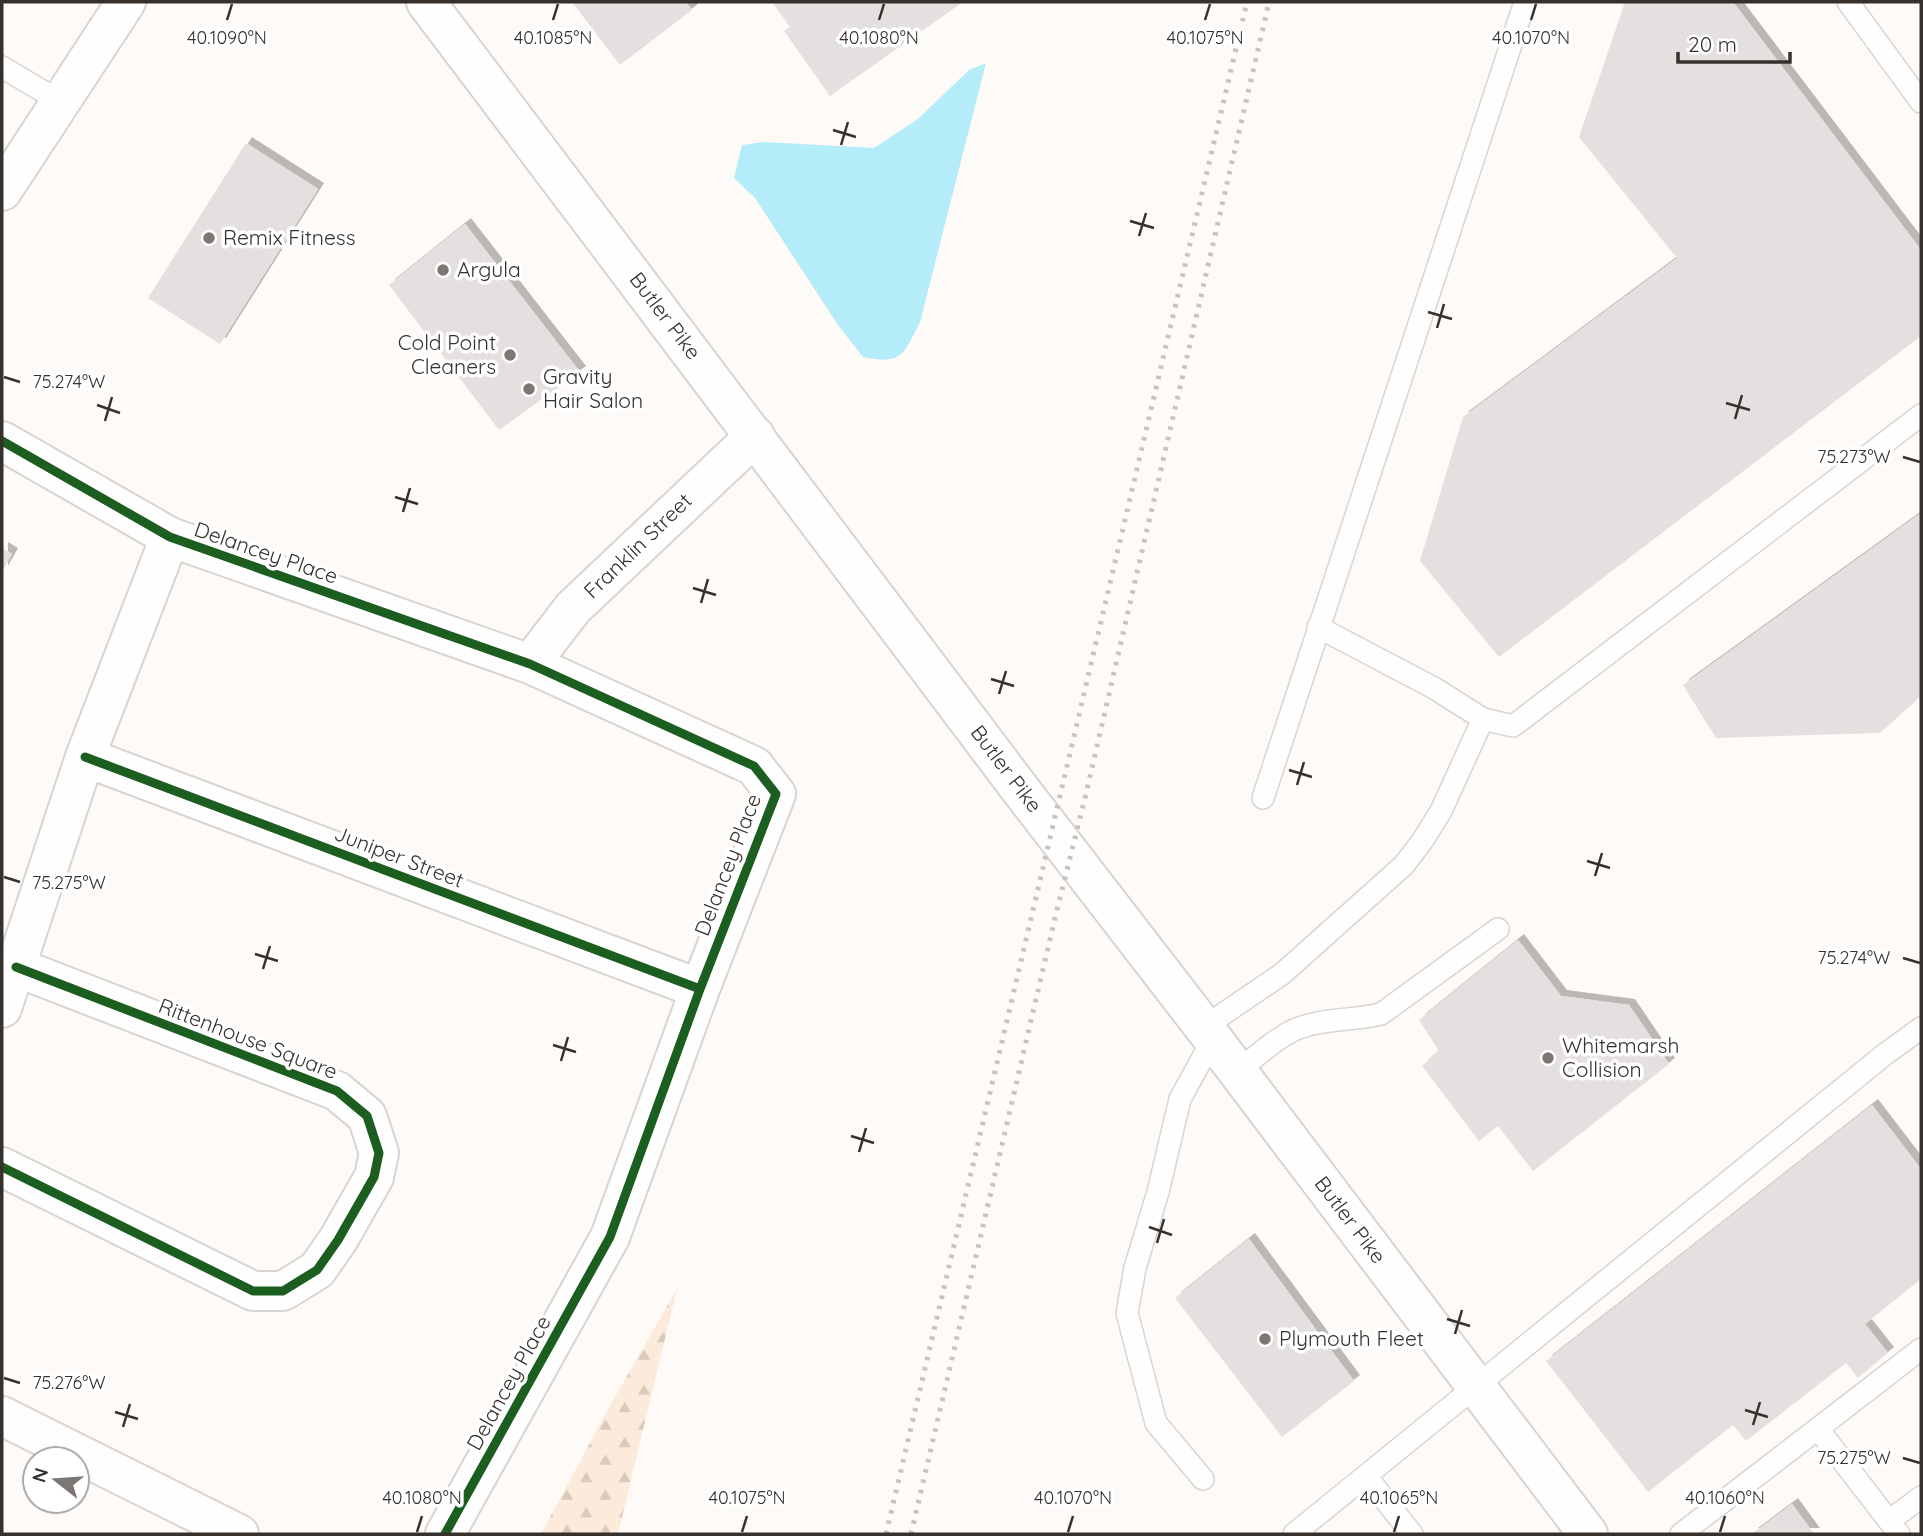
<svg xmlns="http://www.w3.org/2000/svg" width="1923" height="1536" viewBox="0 0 1923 1536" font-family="Quicksand,sans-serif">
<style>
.forest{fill:url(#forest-firs)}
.water{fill:#b5ecf9}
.building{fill:#e5e0e0;filter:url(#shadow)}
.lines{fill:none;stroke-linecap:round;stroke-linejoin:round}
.service-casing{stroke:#d8d5d1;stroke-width:24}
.minor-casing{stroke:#d8d5d1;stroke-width:42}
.secondary-casing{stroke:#d8d5d1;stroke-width:42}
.primary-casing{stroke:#d8d5d1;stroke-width:42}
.service{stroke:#fffefe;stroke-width:21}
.minor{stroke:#fffefe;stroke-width:38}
.secondary{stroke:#fffefe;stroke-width:38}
.primary{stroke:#fffefe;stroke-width:38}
.rail{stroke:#c6c4c3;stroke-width:5;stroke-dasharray:3.5 7;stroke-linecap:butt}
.cycleway-casing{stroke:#fff;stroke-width:13}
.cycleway{stroke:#1b5e20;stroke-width:9}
.ticks{fill:none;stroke:#36312c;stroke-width:2.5}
.poi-dot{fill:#7c7773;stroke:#fff;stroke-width:2.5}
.labels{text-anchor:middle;stroke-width:7;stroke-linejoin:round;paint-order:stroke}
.poi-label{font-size:21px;fill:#36312c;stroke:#fff;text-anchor:start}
.street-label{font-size:21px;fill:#36312c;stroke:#fff}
.ticks-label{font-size:18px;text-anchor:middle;fill:#36312c;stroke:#fff;stroke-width:7;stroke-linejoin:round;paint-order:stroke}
</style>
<defs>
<pattern id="forest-firs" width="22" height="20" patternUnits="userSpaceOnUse" patternTransform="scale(1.75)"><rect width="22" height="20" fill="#fcebdb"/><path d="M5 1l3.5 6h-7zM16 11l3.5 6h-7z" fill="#d9cabc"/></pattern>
<filter id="shadow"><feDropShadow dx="6" dy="-6" stdDeviation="0" flood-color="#0004"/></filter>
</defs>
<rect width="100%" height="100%" fill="#fdfaf7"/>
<!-- forest -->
<path class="forest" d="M 677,1289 L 618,1534 L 541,1534 L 607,1411 Z"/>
<!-- water -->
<path class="water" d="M 986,63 L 920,322 C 903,355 903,365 863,357 L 838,325 L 755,198 L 734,178 L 742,145 L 764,142 L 874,148 L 918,119 L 969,70 Z"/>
<!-- building -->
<path class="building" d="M 572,2 L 686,2 L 692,10 L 620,65 Z
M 772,2 L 963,2 L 830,96 L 784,31 L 790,27 Z
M 1625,2 L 1733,2 L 1921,250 L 1921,336 L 1499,657 L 1420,561 L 1463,417 L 1677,258 L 1579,137 Z
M 246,143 L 318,189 L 220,344 L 148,298 Z
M 465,224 L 580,372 L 499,430 L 389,285 Z
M 1921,513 L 1921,696 L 1880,733 L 1716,738 L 1683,685 Z
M 2,548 L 12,554 L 2,572 Z
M 1518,940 L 1561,996 L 1629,1005 L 1669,1064 L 1533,1171 L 1498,1126 L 1479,1141 L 1422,1066 L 1439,1051 L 1419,1020 Z
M 1872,1105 L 1921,1169 L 1921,1279 L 1865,1324 L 1888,1353 L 1858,1378 L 1846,1363 L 1746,1441 L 1733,1425 L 1648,1492 L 1546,1361 Z
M 1249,1239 L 1354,1381 L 1282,1437 L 1175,1298 Z
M 1792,1504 L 1814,1534 L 1752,1534 Z"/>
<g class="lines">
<!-- service casing -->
<g class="service-casing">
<path id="service" d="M 1848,2 L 1921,102
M 2,67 L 61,102
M 1318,627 L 1434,688 L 1483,719
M 1263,798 L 1525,2
M 1204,1027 L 1282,974 L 1404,865 L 1423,840 L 1441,811 L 1483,719 L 1513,726 L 1921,415
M 1237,1071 C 1254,1059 1271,1042 1290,1032 C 1317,1018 1352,1021 1381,1014 L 1498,929
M 1818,1429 L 1899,1534
M 1366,1476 L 1412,1534
M 1203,1479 L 1156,1423 L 1127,1313 L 1135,1268 L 1158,1192 L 1180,1099 L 1213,1039
M 1889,1521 L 1921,1497
M 1294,1534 C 1491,1375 1688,1216 1884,1055 L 1921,1028
M 1681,1534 L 1921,1349"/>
</g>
<!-- minor casing -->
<g class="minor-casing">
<path id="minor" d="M 2,441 L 170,537 L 530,664 L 754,766 L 776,794 L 700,989 L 610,1237 L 445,1534
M 530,664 L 573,608 L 755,436
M 85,757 L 700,989
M 2,1008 L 85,757 L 170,537
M 2,1167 L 253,1291 L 283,1291 L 317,1270 L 338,1240 L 374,1177 L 379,1153 L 367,1116 L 337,1091 L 16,967
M 2,1416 L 239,1534"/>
</g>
<!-- secondary casing -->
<g class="secondary-casing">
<path id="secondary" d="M 2,191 L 126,2"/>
</g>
<!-- primary casing -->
<g class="primary-casing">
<path id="primary" d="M 426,2 L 1020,789 L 1213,1039 L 1588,1534"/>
</g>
<!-- service -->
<use href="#service" class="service"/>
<!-- minor -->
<use href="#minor" class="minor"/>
<!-- secondary -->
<use href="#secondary" class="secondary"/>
<!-- primary -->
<use href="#primary" class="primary"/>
<!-- rail -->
<path class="rail" d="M 886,1534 L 1247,2
M 911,1534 L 1055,918 L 1085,798 L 1269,2"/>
<!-- cycleway casing -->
<g class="cycleway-casing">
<path id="cycleway" d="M 2,441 L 170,537 L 530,664 L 754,766 L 776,794 L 700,989 L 610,1237 L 445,1534
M 85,757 L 700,989
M 2,1167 L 253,1291 L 283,1291 L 317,1270 L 338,1240 L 374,1177 L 379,1153 L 367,1116 L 337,1091 L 16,967"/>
</g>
<!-- cycleway -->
<use href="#cycleway" class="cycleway"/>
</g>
<!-- ticks -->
<path class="ticks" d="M 227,20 L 232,4M 553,20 L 558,4M 879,20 L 884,4M 1205,20 L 1210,4M 1531,20 L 1536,4M 833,130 L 856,137M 841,145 L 848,122M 1130,221 L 1154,228M 1139,236 L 1146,213M 1428,312 L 1452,319M 1437,328 L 1444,304M 4,377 L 20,382M 1726,403 L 1750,410M 97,405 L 120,413M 1735,419 L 1742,395M 105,421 L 112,397M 1903,457 L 1920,462M 395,497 L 418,504M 403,512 L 410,488M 693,588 L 716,595M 701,603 L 708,579M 991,679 L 1014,686M 999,694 L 1006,671M 1289,770 L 1312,777M 1297,785 L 1304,762M 1587,861 L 1610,868M 1595,876 L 1602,853M 4,877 L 20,882M 255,954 L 278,961M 1903,958 L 1920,963M 263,969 L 270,946M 553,1045 L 576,1052M 561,1061 L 568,1037M 851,1136 L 874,1143M 859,1152 L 866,1128M 1149,1227 L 1172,1235M 1157,1243 L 1164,1219M 1447,1319 L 1470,1326M 1455,1334 L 1462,1310M 4,1378 L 20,1383M 1745,1410 L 1768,1417M 115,1412 L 138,1419M 1753,1425 L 1760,1402M 123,1427 L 130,1404M 1903,1458 L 1920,1463M 417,1532 L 422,1516M 742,1532 L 747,1516M 1068,1532 L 1073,1516M 1394,1532 L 1399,1516M 1720,1532 L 1725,1516"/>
<!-- markers -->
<g class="poi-dot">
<circle cx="209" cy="238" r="7"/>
<circle cx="443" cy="270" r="7"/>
<circle cx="510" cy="355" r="7"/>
<circle cx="529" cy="389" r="7"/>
<circle cx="1548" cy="1058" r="7"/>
<circle cx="1265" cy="1339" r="7"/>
</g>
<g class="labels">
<!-- poi labels -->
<g class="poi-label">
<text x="223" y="245">Remix Fitness</text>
<text x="457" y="277">Argula</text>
<text x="496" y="350" text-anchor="end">Cold Point<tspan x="496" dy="24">Cleaners</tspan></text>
<text x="543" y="384">Gravity<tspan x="543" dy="24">Hair Salon</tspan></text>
<text x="1562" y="1053">Whitemarsh<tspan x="1562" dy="24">Collision</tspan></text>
<text x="1279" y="1346">Plymouth Fleet</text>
</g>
<!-- street labels -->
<g class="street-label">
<text transform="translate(665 316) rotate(53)" y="7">Butler Pike</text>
<text transform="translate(638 546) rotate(-44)" y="7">Franklin Street</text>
<text transform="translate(266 553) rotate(19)" y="7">Delancey Place</text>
<text transform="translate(1006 769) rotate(53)" y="7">Butler Pike</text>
<text transform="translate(399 857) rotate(21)" y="7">Juniper Street</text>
<text transform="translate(728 865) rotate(-69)" y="7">Delancey Place</text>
<text transform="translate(248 1039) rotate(21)" y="7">Rittenhouse Square</text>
<text transform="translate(1350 1220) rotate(53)" y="7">Butler Pike</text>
<text transform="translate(509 1383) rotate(-61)" y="7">Delancey Place</text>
</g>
</g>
<g class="ticks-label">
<text x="227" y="44">40.1090°N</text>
<text x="553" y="44">40.1085°N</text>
<text x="879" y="44">40.1080°N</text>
<text x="1205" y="44">40.1075°N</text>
<text x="1531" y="44">40.1070°N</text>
<text x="69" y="388">75.274°W</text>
<text x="1854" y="463">75.273°W</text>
<text x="69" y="889">75.275°W</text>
<text x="1854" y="964">75.274°W</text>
<text x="69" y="1389">75.276°W</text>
<text x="1854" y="1464">75.275°W</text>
<text x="422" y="1504">40.1080°N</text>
<text x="747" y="1504">40.1075°N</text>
<text x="1073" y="1504">40.1070°N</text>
<text x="1399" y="1504">40.1065°N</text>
<text x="1725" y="1504">40.1060°N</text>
</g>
<!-- border -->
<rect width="1923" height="1536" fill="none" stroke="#36312c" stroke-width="7"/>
<!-- north arrow -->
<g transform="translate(56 1480) rotate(287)"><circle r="33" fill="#ffffff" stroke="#afadab" stroke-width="2"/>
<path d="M0-5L12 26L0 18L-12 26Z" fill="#7c7773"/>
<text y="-10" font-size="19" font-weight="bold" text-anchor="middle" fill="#36312c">N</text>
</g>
<!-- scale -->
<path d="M1678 52v10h112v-10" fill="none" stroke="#36312c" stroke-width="3.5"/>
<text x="1688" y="52" font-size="21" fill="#36312c" stroke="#ffffff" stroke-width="5" paint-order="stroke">20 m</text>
</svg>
